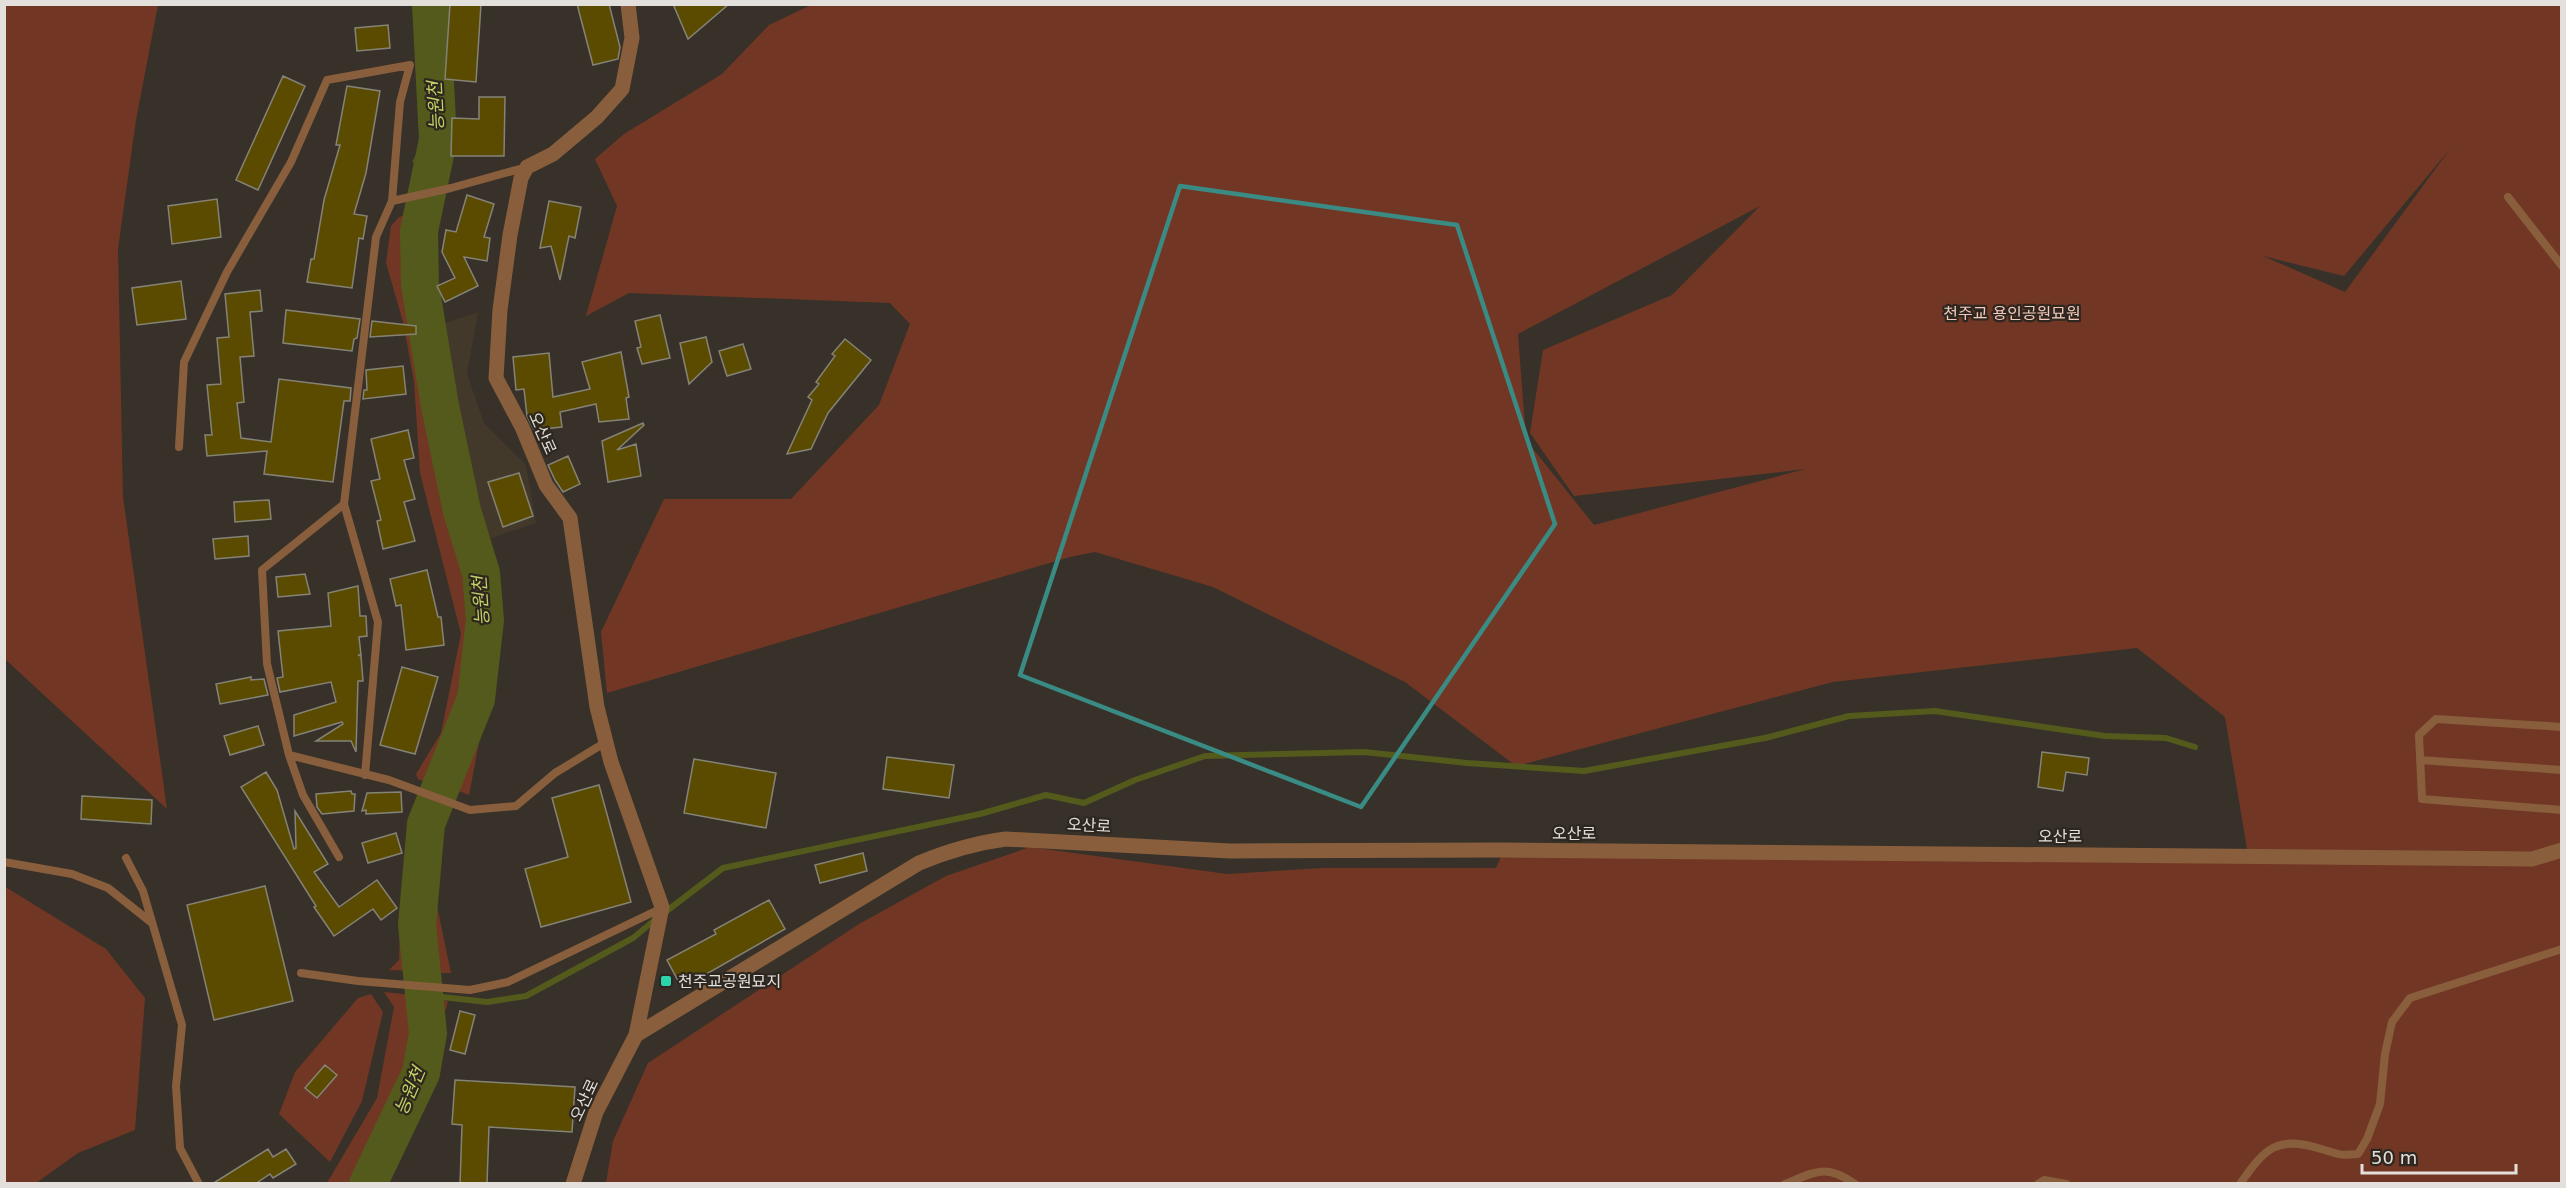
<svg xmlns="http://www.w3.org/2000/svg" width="2566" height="1188" viewBox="0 0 2566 1188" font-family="'DejaVu Sans','Noto Sans KR',sans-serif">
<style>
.built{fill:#43392b}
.green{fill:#723724;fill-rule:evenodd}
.water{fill:#545a1b}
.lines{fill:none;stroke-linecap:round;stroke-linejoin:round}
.stream{stroke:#545a1b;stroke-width:6}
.river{stroke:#545a1b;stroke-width:38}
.building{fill:#5a4b01;stroke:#858378;stroke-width:1.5}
.service{stroke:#895e3c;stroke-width:8}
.minor{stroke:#895e3c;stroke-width:15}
.tertiary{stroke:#895e3c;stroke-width:15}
.marked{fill:none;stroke:#398b84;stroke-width:4.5;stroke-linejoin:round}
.poi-dot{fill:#2ad5ac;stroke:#2d271f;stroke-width:2}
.labels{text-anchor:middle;stroke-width:4.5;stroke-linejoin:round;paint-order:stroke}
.park-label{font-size:16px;fill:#f5c9bb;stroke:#2d271f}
.street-label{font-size:16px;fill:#e3dfda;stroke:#2d271f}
.poi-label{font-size:16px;fill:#e3dfda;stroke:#2d271f;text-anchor:start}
.water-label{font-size:18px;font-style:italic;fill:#c5d163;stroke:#2d271f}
</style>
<rect width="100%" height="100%" fill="#373129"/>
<!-- built -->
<path class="built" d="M 478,312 L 467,374 L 484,423 L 526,465 L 536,523 L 486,540 L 437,326 Z"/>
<!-- green -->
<path class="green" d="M 4,5 L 158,5 L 136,120 L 118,249 L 123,497 L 167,809 L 5,659 Z
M 416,5 L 426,5 L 431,75 L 423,79 L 419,85 Z
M 434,5 L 441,5 L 440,87 L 436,78 Z
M 811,5 L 2561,5 L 2561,1183 L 606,1183 L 613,1141 L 648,1063 L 859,924 L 946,876 L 1030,847 L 1227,874 L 1322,868 L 1496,868 L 1504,850 L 2248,855 L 2225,717 L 2137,648 L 1833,682 L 1516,766 L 1405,682 L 1213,587 L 1095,552 L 1070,557 L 607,693 L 601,632 L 664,499 L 791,499 L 879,405 L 910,324 L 890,303 L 629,293 L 586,316 L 617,206 L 595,159 L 624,134 L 722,74 L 769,25 ZM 2450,149 L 2345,292 L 2263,256 L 2344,276 ZM 1760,206 L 1672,295 L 1543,350 L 1530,433 L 1574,496 L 1805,469 L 1594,525 L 1526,440 L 1518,334 Z
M 437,205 L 427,229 L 426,302 L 446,418 L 469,515 L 482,545 L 494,626 L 488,695 L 469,795 L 446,786 L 457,763 L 478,702 L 489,618 L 483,571 L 463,511 L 441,406 L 421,284 L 421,229 L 426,208 Z
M 418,212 L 415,233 L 415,294 L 459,512 L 476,573 L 482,623 L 472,696 L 439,788 L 418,779 L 416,774 L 441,733 L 461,634 L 420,473 L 414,381 L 403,322 L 386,263 L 391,226 L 399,217 Z
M 421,803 L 430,808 L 425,824 L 416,924 L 421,971 L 389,970 L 399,960 L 400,932 L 412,892 L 415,823 Z
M 436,808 L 448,815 L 436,842 L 436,870 L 437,906 L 451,973 L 424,973 L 420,924 L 428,824 Z
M 4,886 L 106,949 L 145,998 L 135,1130 L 78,1153 L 36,1183 L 5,1183 Z
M 384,992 L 422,996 L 417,1068 L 360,1183 L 327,1183 L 377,1098 L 394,1007 Z
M 371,994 L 383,1012 L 362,1101 L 330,1162 L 279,1114 L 295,1072 L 358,998 Z
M 427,998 L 448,1001 L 427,1076 L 373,1183 L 369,1183 L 424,1074 L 430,1033 Z"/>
<!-- water -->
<path class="water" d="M 434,77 L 438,93 L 444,170 L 412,162 L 420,147 L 426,101 L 421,86 Z"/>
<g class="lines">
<!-- stream -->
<path class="stream" d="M 664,913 L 723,868 L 980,814 L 1046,795 L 1084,803 L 1135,780 L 1205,756 L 1364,752 L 1467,763 L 1584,771 L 1765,738 L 1849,716 L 1935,711 L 2105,736 L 2166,738 L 2195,747
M 424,995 L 487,1002 L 526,996 L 633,938 L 656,919"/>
<!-- river -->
<path class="river" d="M 368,1184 L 421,1073 L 428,1033 L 417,925 L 426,824 L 476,699 L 485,620 L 481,573 L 462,511 L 440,406 L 420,285 L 419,231 L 438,140 L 431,4"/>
</g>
<!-- building -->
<path class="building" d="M 450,4 L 481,4 L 476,82 L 445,79 Z
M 577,4 L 609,4 L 620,47 L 618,59 L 593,65 Z
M 673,4 L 729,4 L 688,39 Z
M 388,25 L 390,48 L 357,51 L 355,28 Z
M 283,76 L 305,86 L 258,190 L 236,180 Z
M 347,86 L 380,91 L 366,173 L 354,214 L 367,216 L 363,239 L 359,238 L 352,288 L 307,282 L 311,259 L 314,259 L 324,200 L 340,145 L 336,145 Z
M 479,97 L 505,97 L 504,156 L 451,156 L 452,118 L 479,119 Z
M 467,195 L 494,204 L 484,237 L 490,238 L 487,261 L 464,257 L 478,286 L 445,302 L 437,286 L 455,278 L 442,252 L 446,230 L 456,232 Z
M 217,199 L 221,237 L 172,244 L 168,206 Z
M 549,201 L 581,207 L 575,238 L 569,236 L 560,280 L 551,246 L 540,248 Z
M 181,281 L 186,319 L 137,325 L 132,288 Z
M 260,290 L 262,311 L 250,312 L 254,356 L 240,357 L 244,402 L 237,403 L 241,438 L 271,442 L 279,379 L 351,388 L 350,401 L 344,401 L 333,482 L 264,474 L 267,451 L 207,456 L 205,435 L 212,435 L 207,385 L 221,384 L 217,338 L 229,337 L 225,294 Z
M 286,310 L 360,319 L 357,338 L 354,339 L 352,351 L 283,343 Z
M 660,315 L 670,358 L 642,364 L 637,348 L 641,347 L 635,321 Z
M 372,321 L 416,326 L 416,334 L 370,337 Z
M 706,337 L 712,362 L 689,384 L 680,343 Z
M 845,339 L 871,360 L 828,413 L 811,449 L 787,454 L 812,400 L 808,397 L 819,384 L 816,382 L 835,356 L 832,354 Z
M 743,344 L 751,369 L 727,376 L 719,351 Z
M 621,352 L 629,397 L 626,398 L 629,419 L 599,422 L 596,404 L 560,412 L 562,427 L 534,430 L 527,416 L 524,389 L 516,390 L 513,357 L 549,353 L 553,397 L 590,389 L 582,362 Z
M 403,366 L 406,394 L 363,399 L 364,390 L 367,390 L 366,370 Z
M 643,423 L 644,425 L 617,450 L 636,444 L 641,476 L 608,482 L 602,441 Z
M 408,430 L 414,458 L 404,460 L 415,499 L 404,502 L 415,541 L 383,549 L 377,521 L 381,520 L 371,481 L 380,479 L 371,439 Z
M 568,456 L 580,484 L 563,492 L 555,480 L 548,465 Z
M 519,473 L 533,516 L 503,527 L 488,482 Z
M 269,500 L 271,519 L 235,522 L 234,502 Z
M 248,536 L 249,556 L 215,559 L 213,539 Z
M 427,570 L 438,617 L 441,617 L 444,645 L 406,650 L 401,605 L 396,606 L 390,579 Z
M 305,574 L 310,594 L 278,597 L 276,577 Z
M 358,586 L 360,616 L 366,616 L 367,636 L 359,637 L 361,655 L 358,655 L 361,656 L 363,681 L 358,681 L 356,752 L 351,741 L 316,741 L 343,724 L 342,722 L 294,736 L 294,715 L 336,702 L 331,682 L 280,692 L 277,678 L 283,677 L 278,631 L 331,626 L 328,593 Z
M 402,667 L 438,677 L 415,754 L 380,745 Z
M 251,677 L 251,680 L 264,679 L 268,695 L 220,704 L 216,684 Z
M 258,726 L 264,745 L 230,755 L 224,736 Z
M 2042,752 L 2089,758 L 2087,775 L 2066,772 L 2063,791 L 2038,787 Z
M 887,757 L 954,765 L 949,798 L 883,789 Z
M 694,759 L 776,773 L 766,828 L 684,813 Z
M 266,772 L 277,790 L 294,849 L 296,848 L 295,811 L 328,864 L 314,872 L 339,907 L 377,880 L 397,908 L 381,920 L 373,909 L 334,936 L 314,907 L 316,906 L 241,787 Z
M 599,785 L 631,902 L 541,927 L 525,869 L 568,857 L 552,798 Z
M 351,791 L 352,794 L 355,794 L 354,811 L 322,814 L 317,807 L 316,794 Z
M 401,792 L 402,812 L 366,814 L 366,810 L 362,811 L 367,793 Z
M 82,796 L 152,800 L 151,824 L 81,819 Z
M 396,833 L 402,853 L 368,863 L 362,843 Z
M 863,853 L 867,871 L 820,883 L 815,865 Z
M 265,886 L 293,1001 L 214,1020 L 187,905 Z
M 769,900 L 785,929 L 682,988 L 667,960 L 716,934 L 714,930 Z
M 460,1011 L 475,1015 L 465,1054 L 450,1050 Z
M 325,1065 L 337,1075 L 317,1098 L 305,1088 Z
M 455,1080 L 575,1087 L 572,1132 L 489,1127 L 487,1184 L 460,1184 L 462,1125 L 452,1124 Z
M 268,1149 L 273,1157 L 286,1149 L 296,1164 L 273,1178 L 270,1174 L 255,1184 L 212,1184 Z"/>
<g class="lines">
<!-- service -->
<path class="service" d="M 2508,197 L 2562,266
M 392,201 L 451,188 L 527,167
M 179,447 L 184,362 L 227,272 L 291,162 L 327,80 L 410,65 L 400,102 L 392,201 L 376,237 L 344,504 L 378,622 L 365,775
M 344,504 L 262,570 L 267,664 L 289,755 L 389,780 L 470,810 L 516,806 L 555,773 L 606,742
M 2562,727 L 2436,719 L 2419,735 L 2422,799 L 2562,810
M 289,755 L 303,795 L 339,857
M 2420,760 L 2562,770
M 126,858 L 143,891 L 182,1025 L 176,1086 L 180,1148 L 199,1184
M 4,862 L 72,874 L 108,888 L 152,923
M 301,973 L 358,981 L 470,990 L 508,982 L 662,908
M 1785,1184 C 1815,1172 1826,1163 1855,1184
M 2038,1184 L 2044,1180 L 2066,1184
M 2240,1184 C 2265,1148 2277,1135 2321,1149 C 2340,1154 2337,1156 2358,1154 L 2367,1139 L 2380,1104 L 2385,1054 L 2392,1022 L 2410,998 L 2562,949"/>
<!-- minor -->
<path class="minor" d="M 628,4 L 632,38 L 622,89 L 597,117 L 553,154 L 527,167 L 521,178 L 510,235 L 500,310 L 496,378 L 522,427 L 546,485 L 570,518 L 597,707 L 611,762 L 662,907 L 636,1035"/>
<!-- tertiary -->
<path class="tertiary" d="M 573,1184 L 596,1112 L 636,1035 L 919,863 C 948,851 974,843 1006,839 L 1230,851 L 1504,850 L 2532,859 L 2562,850"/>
</g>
<!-- marked area -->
<path class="marked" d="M 1180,186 L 1457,225 L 1555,524 L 1361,807 L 1020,675 Z"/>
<!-- markers -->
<rect class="poi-dot" x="660" y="975" width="12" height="12" rx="3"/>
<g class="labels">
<!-- park labels -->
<g class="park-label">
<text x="2012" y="319">천주교 용인공원묘원</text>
</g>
<!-- street labels -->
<g class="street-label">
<text transform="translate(543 433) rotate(66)" y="6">오산로</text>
<text transform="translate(1089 825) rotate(3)" y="6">오산로</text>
<text x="1574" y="839">오산로</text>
<text x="2060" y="842">오산로</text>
<text transform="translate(584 1100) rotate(-65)" y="6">오산로</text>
</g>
<!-- poi labels -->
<g class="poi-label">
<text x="678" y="987">천주교공원묘지</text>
</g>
<!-- water labels -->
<g class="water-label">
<text transform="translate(436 106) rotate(-93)" y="6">능원천</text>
<text transform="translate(481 601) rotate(-94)" y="6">능원천</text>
<text transform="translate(410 1091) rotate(-67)" y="6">능원천</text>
</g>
</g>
<!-- border -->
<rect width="2566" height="1188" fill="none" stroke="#e3dfda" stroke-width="12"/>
<!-- scale -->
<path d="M2362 1164v9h154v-9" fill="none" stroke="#e3dfda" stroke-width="3"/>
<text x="2371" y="1164" font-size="18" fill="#e3dfda" stroke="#2d271f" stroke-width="4.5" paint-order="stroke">50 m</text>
</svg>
